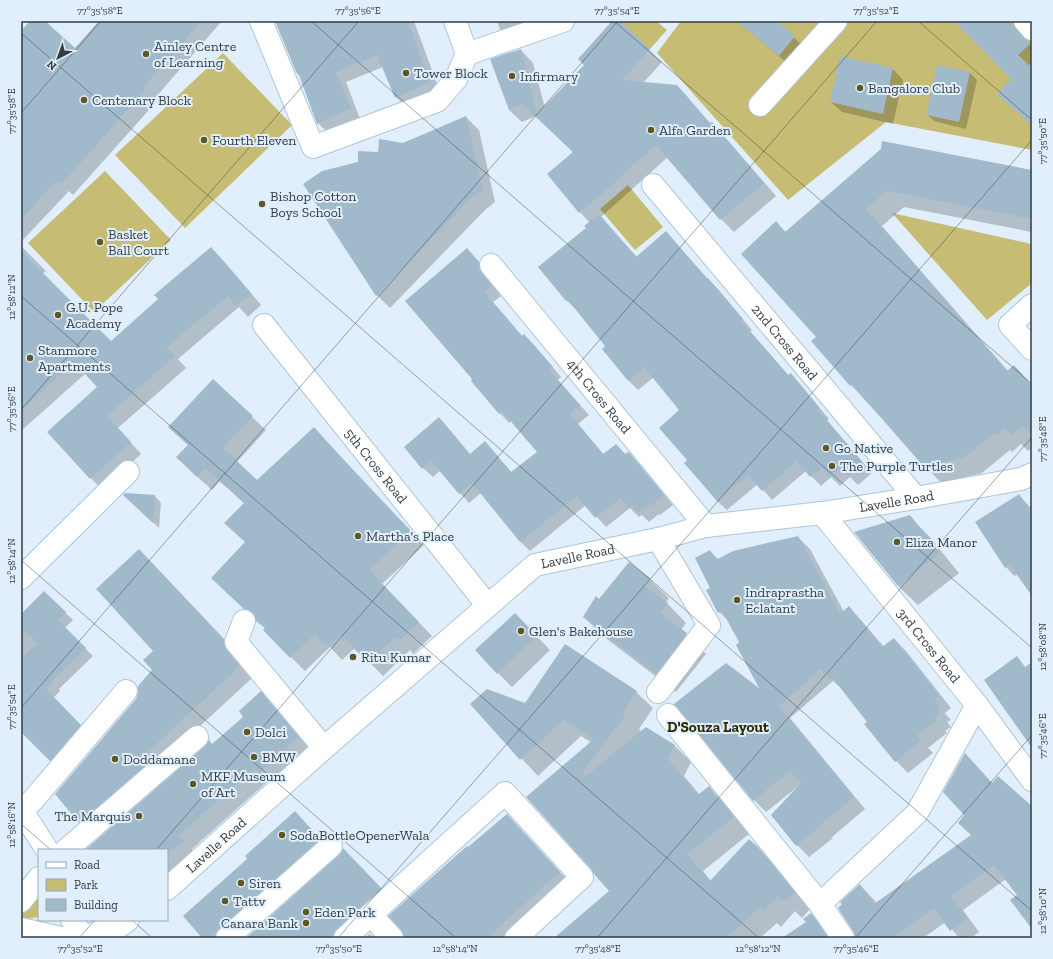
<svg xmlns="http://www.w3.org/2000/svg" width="1053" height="959" viewBox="0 0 1053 959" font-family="'Zilla Slab',serif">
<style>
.green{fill:#c7bc74}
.shadow{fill:#0003}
.building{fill:#a0b9cb}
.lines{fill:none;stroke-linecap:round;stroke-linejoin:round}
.minor-casing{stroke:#adc6d8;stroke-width:24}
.minor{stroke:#fff;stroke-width:22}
.ticks{fill:none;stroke:#313c43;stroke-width:1;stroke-opacity:0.45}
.poi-dot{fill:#5e5723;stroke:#e0effb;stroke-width:1.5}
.labels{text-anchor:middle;stroke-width:4;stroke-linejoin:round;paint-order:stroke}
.poi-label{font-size:14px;fill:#313c43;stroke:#e0effb;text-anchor:start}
.street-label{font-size:14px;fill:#313c43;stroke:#e0effb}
.neighbourhood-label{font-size:15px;font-weight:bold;fill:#302a00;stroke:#e0effb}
.neatline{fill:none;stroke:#313c43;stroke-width:1.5}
.ticks-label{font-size:10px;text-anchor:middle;fill:#313c43}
</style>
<rect width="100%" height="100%" fill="#e0effb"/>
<!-- green -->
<path class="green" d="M 616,21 L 656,21 L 667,30 L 649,50 Z
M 681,21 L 1032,21 L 1032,150 L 886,122 L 788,200 L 657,53 Z
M 223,53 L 292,125 L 185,228 L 115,155 Z
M 105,171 L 171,240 L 94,312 L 28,243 Z
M 628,185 L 663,227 L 635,250 L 600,209 Z
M 892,213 L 1032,244 L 1032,283 L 987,320 Z
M 35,894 L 39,902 L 39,917 L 21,920 L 21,916 Z"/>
<!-- shadow -->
<path class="shadow" d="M 31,21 L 43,21 L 75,49 L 100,21 L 222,21 L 155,98 L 157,101 L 73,195 L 69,191 L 21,242 L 21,32 Z
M 276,21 L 414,21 L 440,92 L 407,108 L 396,97 L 383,67 L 346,82 L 360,119 L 328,133 L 318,123 L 301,76 Z
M 497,21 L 565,21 L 511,40 L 500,29 Z
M 614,21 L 619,21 L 662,62 L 643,83 L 676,86 L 688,97 L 686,97 L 713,127 L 714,126 L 724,136 L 776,196 L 734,232 L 721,219 L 668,157 L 601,217 L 637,257 L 675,242 L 708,279 L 718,289 L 752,330 L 750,331 L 789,376 L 790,375 L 800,384 L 829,419 L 827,420 L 872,473 L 858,485 L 850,477 L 840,486 L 831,477 L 821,486 L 806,471 L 772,500 L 758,484 L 727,510 L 717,501 L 688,460 L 681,410 L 654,377 L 638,390 L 628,380 L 607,346 L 577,310 L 567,301 L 587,228 L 590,223 L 580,212 L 574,153 L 536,116 L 522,122 L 509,110 L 521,50 L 533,63 L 545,108 L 586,65 Z
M 737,21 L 775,21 L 801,44 L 786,62 Z
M 956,21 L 1007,21 L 1032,47 L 1032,63 L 1028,66 L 1032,69 L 1032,125 L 1016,83 Z
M 938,66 L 970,73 L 977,80 L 966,129 L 934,121 L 927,114 Z
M 893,69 L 903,80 L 893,124 L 842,112 L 831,102 Z
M 466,117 L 479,130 L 495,202 L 485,210 L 390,308 L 377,295 L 304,184 Z
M 881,150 L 1032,171 L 1032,232 L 904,207 L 882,226 L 1008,371 L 1014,366 L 1032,385 L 1032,448 L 1028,451 L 1021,444 L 1012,452 L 1010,450 L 982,473 L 941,483 L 851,385 L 817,337 L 776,223 L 786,232 Z
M 21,246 L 46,271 L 42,274 L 111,343 L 159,300 L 211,248 L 222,259 L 261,305 L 248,317 L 239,307 L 178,359 L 186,368 L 118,428 L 141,454 L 102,490 L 49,432 L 98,387 L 86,373 L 21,431 Z
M 467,249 L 488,272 L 488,278 L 491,283 L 501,296 L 493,302 L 523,337 L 524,335 L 534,345 L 561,377 L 558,380 L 589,415 L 578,424 L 604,455 L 616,445 L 626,455 L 628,453 L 638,463 L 673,505 L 660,515 L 659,514 L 649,522 L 642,515 L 639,517 L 630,508 L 606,527 L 586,505 L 530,551 L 520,541 L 481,493 L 469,503 L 440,471 L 433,477 L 423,468 L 439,419 L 470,454 L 494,452 L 512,473 L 538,452 L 511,421 L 509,423 L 500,413 L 474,380 Z
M 252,417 L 266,430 L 236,463 L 257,482 L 314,428 L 424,545 L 382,584 L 432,636 L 413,654 L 410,650 L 383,676 L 355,648 L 342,660 L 330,647 L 305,671 L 264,630 L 266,629 L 226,592 L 246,543 L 245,504 L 220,481 L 212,490 L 191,471 Z
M 1019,495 L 1030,507 L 1032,505 L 1032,594 L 1018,574 L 1014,576 L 1006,567 Z
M 155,496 L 161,503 L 159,528 L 131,501 Z
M 909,516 L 929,536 L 959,573 L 918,605 L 898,586 L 856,532 Z
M 798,537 L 810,549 L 844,612 L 849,608 L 861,620 L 884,647 L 894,639 L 906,651 L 951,708 L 945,713 L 951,720 L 947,722 L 951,727 L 945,731 L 947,733 L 928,748 L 933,753 L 908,773 L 896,761 L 868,722 L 843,690 L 833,681 L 790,718 L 865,809 L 832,837 L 833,838 L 809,857 L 797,845 L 797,789 L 796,788 L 766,812 L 754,800 L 676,705 L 762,691 L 740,642 L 729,621 L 719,612 L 712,588 L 710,551 L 719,560 Z
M 151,563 L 236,652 L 235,657 L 238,663 L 251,679 L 159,764 L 91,834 L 79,822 L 136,700 L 153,670 L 155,651 Z
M 649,579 L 669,598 L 666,602 L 686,623 L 681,630 L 706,654 L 676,692 L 603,636 L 584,617 L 600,600 Z
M 44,592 L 73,620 L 65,628 L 93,656 L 59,689 L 60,691 L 53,698 L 88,733 L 58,768 L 21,731 L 21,615 Z
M 529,628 L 550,650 L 512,687 L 498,673 Z
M 565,645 L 636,692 L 653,708 L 639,729 L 642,732 L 675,746 L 691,762 L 684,776 L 700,795 L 709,788 L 725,804 L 749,834 L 703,871 L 711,881 L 757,847 L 774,864 L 810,909 L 802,918 L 795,911 L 781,927 L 777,923 L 760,938 L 555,938 L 610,891 L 592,868 L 527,797 L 592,743 L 581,736 L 538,776 L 471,704 L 526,705 Z
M 261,693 L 274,707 L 312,752 L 273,786 L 268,781 L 192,849 L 198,855 L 167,881 L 167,850 L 90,850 L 245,717 Z
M 965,754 L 993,784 L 1032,807 L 1032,927 L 1019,895 L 1006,879 L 963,910 L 979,932 L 971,938 L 959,938 L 946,922 L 923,938 L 856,938 L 860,885 L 877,903 L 972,835 L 965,815 Z
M 507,815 L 576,889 L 521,938 L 405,938 L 468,848 Z
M 308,826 L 333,853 L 238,938 L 203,938 Z
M 359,865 L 397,905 L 361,938 L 247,938 Z
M 811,914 L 824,928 L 831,938 L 784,938 L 807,922 Z
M 370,934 L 374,938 L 365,938 Z"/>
<!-- building -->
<path class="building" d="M 30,21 L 45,21 L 75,48 L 99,21 L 201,21 L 144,87 L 146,89 L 61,185 L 57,181 L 21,219 L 21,31 Z
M 275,21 L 408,21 L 430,82 L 395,98 L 377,55 L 336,72 L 351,108 L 317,124 L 299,75 L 296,72 Z
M 612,21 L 620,21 L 650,49 L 622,80 L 677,85 L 710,123 L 712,122 L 764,183 L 720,220 L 656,145 L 625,172 L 626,173 L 579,213 L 547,174 L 573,152 L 522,104 L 509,110 L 490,59 L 521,49 L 537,114 L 584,65 L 578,59 Z
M 737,21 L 777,21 L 795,36 L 779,56 Z
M 954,21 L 1008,21 L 1023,37 L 1030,44 L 1018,55 L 1032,68 L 1032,126 L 997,94 L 1009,81 L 1013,81 Z
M 840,56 L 893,68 L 883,114 L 830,102 Z
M 937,65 L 970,72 L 959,122 L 926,115 Z
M 466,116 L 483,189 L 472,197 L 376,296 L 303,184 L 322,171 L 358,162 L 358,151 L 378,152 L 379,139 L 403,143 Z
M 882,141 L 1032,170 L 1032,219 L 887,191 L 866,209 L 1007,371 L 1014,365 L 1032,386 L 1032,435 L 1023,425 L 1011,435 L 1005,428 L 995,436 L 993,434 L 965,457 L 924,467 L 852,384 L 850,386 L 811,341 L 816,337 L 741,254 L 776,221 L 785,232 L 881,149 Z
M 599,214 L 636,257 L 666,231 L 707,279 L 708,278 L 743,319 L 741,321 L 788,375 L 791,373 L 820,409 L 818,410 L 863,463 L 848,476 L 841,467 L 829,477 L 822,468 L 810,477 L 797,461 L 762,491 L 748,475 L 717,501 L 684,463 L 687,460 L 659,428 L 679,410 L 644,367 L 628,381 L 602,349 L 605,346 L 568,300 L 566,301 L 538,267 L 586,228 L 584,226 Z
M 211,247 L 251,293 L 236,306 L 228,296 L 167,347 L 175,356 L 107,416 L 131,442 L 90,479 L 47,432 L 97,387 L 74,362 L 21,410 L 21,251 L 111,341 L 158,299 L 154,295 Z
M 467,248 L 479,262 L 479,267 L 481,273 L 492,286 L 484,292 L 522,336 L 524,334 L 553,367 L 549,370 L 580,405 L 570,414 L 603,454 L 616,444 L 625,454 L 629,452 L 664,495 L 650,506 L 649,505 L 639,513 L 632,505 L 629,508 L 620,498 L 595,518 L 577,496 L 520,542 L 472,483 L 459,494 L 431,461 L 422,469 L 404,447 L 439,417 L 470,454 L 485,441 L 511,472 L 537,452 L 502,411 L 499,414 L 471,381 L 472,379 L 405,301 Z
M 213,379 L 253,416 L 223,448 L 257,480 L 314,427 L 366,485 L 411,531 L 369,570 L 419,622 L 399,641 L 395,637 L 368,663 L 341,635 L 328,647 L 315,634 L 290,658 L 263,630 L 265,628 L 256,621 L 253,613 L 249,610 L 244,609 L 211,578 L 245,542 L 224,523 L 244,503 L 205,468 L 197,477 L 176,457 L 188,445 L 168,427 Z
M 125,493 L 155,495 L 153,523 L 123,495 Z
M 1019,494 L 1032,513 L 1032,596 L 1010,565 L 1005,568 L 975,522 Z
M 910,515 L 940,553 L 898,586 L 854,532 Z
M 798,536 L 840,614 L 849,606 L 882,647 L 894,638 L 939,696 L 934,700 L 940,707 L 936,710 L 939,714 L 934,719 L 936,721 L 917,735 L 921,741 L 895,762 L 864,724 L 867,722 L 832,677 L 830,679 L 821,669 L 779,706 L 854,797 L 820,825 L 821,826 L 796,846 L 771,815 L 801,783 L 790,771 L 753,801 L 674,704 L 726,663 L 759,688 L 736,645 L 739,642 L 722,611 L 718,613 L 706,590 L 710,588 L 695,558 L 710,550 L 716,560 L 733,551 Z
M 139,549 L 224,639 L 224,644 L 226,650 L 240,666 L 148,752 L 154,758 L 79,823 L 55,794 L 136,699 L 138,693 L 138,686 L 152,670 L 143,660 L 153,651 L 96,589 Z
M 629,562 L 650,578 L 644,585 L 668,603 L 660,613 L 687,633 L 656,674 L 583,617 L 596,596 L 599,599 Z
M 44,591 L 66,612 L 58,620 L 86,648 L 52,681 L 53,682 L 46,689 L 81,725 L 50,761 L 21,732 L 21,659 L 37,643 L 21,628 L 21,614 Z
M 515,613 L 537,636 L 497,674 L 475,650 Z
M 565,644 L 637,691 L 623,713 L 626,715 L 582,772 L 586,776 L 646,727 L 675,745 L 668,759 L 698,795 L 709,786 L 734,817 L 687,854 L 710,881 L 749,839 L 758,847 L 795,892 L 785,902 L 778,896 L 764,911 L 760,907 L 726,938 L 554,938 L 609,891 L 594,874 L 591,869 L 526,797 L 594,739 L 564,720 L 520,760 L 470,704 L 487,689 L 525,703 Z
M 1017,656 L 1025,667 L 1032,662 L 1032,748 L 984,680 Z
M 261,691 L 299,737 L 259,773 L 254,768 L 179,835 L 185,841 L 173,850 L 85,850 L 205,746 L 209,740 L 212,744 L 243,717 L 239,711 Z
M 965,753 L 992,783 L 998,776 L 1032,806 L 1032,929 L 1010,900 L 1017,895 L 994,865 L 951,896 L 967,918 L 950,931 L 934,908 L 892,938 L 855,938 L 853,931 L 838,908 L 842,904 L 840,902 L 860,884 L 874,904 L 971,835 L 958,823 L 964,815 L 943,792 Z
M 295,811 L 320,839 L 209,938 L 202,938 L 183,916 L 247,859 L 245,856 Z
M 507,814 L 560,872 L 487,938 L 404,938 L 401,930 L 388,916 L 467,846 L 468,847 Z
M 343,848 L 381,888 L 337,929 L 333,934 L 333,938 L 246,938 L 339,855 Z
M 811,913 L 828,938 L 782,938 L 806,922 L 803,919 Z"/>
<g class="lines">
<!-- minor casing -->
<g class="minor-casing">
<g id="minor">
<path d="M 261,21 L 313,147 L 437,101 L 456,79 L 467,54 L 455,21"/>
<path d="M 1025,21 L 1032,29"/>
<path d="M 467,54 L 563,21"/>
<path d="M 760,105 L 836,21"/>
<path id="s1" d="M 653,185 L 916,498"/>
<path id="s2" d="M 491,265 L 706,526"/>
<path d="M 1032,305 L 1010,325 L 1032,349"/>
<path id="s3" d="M 264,325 L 488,606"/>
<path id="s4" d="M 822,513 L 977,705 L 1032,780"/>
<path d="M 21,578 L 128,472"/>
<path d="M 244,621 L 236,642 L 324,748"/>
<path d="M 658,692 L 709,625 L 658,539"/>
<path d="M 668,715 L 820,904 L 843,938"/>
<path d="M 21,809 L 47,850"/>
<path d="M 22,811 L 33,800 L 126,691"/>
<path d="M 66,850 L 197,737"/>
<path id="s5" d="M 167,889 L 324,748 L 535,565 L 658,539 L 706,526 L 822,513 L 916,498 L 1021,479 L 1032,474"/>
<path d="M 21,901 L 39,878"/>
<path d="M 820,904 L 917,813 L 977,705"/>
<path d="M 371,915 L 392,938"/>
<path d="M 72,920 L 84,938"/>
<path d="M 21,929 L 61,938"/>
<path d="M 95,933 L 120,926 L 128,920"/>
<path d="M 227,938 L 331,846"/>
<path d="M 345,938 L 505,793 L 582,877 L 516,938"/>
</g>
</g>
<!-- minor -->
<use href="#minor" class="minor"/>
</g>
<!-- ticks -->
<path class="ticks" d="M 311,21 L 1032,648M 614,21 L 1032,384M 918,21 L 1032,120M 21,33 L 1032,911M 21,113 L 101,21M 21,296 L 759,938M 21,410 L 359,21M 21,560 L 456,938M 21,708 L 618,21M 21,824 L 51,850M 156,850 L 877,21M 132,920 L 152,938M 79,938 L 95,920M 338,938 L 1032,140M 597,938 L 1032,437M 855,938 L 1032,735"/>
<!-- markers -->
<g class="poi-dot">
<circle cx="146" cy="54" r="4"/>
<circle cx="406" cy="73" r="4"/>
<circle cx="512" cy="76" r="4"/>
<circle cx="860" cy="88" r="4"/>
<circle cx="84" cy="100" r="4"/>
<circle cx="651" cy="130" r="4"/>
<circle cx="204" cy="140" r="4"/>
<circle cx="262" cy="204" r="4"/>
<circle cx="100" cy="242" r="4"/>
<circle cx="58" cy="315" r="4"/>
<circle cx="30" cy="358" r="4"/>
<circle cx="826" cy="448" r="4"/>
<circle cx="832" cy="466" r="4"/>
<circle cx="358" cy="536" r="4"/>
<circle cx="897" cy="542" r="4"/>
<circle cx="737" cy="600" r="4"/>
<circle cx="521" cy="631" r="4"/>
<circle cx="353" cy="657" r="4"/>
<circle cx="247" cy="732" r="4"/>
<circle cx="254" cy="757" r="4"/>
<circle cx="115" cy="759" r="4"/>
<circle cx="193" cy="784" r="4"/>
<circle cx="139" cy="816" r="4"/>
<circle cx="282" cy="835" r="4"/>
<circle cx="241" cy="883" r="4"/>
<circle cx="225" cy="901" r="4"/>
<circle cx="306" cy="912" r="4"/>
<circle cx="306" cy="923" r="4"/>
</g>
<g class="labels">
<!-- poi labels -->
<g class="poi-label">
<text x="154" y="51">Ainley Centre<tspan x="154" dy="16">of Learning</tspan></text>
<text x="414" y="78">Tower Block</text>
<text x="520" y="81">Infirmary</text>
<text x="868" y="93">Bangalore Club</text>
<text x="92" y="105">Centenary Block</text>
<text x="659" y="135">Alfa Garden</text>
<text x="212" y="145">Fourth Eleven</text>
<text x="270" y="201">Bishop Cotton<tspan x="270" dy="16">Boys School</tspan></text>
<text x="108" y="239">Basket<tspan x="108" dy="16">Ball Court</tspan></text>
<text x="66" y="312">G.U. Pope<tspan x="66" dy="16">Academy</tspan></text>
<text x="38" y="355">Stanmore<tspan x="38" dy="16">Apartments</tspan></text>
<text x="834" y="453">Go Native</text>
<text x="840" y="471">The Purple Turtles</text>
<text x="366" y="541">Martha's Place</text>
<text x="905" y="547">Eliza Manor</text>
<text x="745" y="597">Indraprastha<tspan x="745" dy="16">Eclatant</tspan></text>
<text x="529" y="636">Glen's Bakehouse</text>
<text x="361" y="662">Ritu Kumar</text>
<text x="255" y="737">Dolci</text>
<text x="262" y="762">BMW</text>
<text x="123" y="764">Doddamane</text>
<text x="201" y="781">MKF Museum<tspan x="201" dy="16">of Art</tspan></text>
<text x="131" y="821" text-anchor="end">The Marquis</text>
<text x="290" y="840">SodaBottleOpenerWala</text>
<text x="249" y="888">Siren</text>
<text x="233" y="906">Tattv</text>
<text x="314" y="917">Eden Park</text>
<text x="298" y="928" text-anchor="end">Canara Bank</text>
</g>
<!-- street labels -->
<g class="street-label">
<text dy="5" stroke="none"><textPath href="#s1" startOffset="205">2nd Cross Road</textPath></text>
<text dy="5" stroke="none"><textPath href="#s2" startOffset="170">4th Cross Road</textPath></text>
<text dy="5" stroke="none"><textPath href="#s3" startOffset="180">5th Cross Road</textPath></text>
<text dy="5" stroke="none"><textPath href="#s5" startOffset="858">Lavelle Road</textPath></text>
<text dy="5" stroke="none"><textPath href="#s5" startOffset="534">Lavelle Road</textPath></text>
<text dy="5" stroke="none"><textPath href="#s4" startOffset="170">3rd Cross Road</textPath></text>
<text dy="5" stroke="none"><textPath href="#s5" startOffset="66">Lavelle Road</textPath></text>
</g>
<!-- neighbourhood labels -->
<g class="neighbourhood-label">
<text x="718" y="732">D'Souza Layout</text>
</g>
</g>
<!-- border -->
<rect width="1053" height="959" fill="none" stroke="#e0effb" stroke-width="44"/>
<!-- legend -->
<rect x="38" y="849" width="130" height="72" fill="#e0effb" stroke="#9aa7b1"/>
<rect x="46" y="862" width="20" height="6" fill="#ffffff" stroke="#9aa7b1"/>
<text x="74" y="869" font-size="12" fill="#313c43">Road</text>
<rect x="46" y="879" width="20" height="12" fill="#c7bc74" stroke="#9aa7b1"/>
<text x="74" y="889" font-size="12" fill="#313c43">Park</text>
<rect x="46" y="899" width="20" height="12" fill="#a0b9cb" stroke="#9aa7b1"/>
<text x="74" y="909" font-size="12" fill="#313c43">Building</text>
<!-- north arrow -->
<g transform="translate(58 58) rotate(221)" stroke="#e0effb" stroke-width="3" paint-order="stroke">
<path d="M0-3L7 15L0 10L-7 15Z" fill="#313c43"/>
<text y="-6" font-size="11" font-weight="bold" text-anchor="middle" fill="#313c43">N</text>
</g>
<rect x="22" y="22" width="1009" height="915" class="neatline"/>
<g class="ticks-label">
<text x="100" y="14">77°35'58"E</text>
<text x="358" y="14">77°35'56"E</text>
<text x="617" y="14">77°35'54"E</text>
<text x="876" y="14">77°35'52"E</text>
<text transform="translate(11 111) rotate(-90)" y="4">77°35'58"E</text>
<text transform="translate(1042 141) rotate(-90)" y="4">77°35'50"E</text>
<text transform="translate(11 297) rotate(-90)" y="4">12°58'12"N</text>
<text transform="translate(11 409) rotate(-90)" y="4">77°35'56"E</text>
<text transform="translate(1042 439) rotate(-90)" y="4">77°35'48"E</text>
<text transform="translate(11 561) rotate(-90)" y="4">12°58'14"N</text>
<text transform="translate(1042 647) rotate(-90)" y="4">12°58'08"N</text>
<text transform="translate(11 707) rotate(-90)" y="4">77°35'54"E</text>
<text transform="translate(1042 736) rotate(-90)" y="4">77°35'46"E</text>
<text transform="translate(11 825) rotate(-90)" y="4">12°58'16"N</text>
<text transform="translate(1042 911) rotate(-90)" y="4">12°58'10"N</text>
<text x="80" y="952">77°35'52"E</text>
<text x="339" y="952">77°35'50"E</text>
<text x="455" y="952">12°58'14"N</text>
<text x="598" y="952">77°35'48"E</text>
<text x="758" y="952">12°58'12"N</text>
<text x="856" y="952">77°35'46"E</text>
</g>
</svg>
